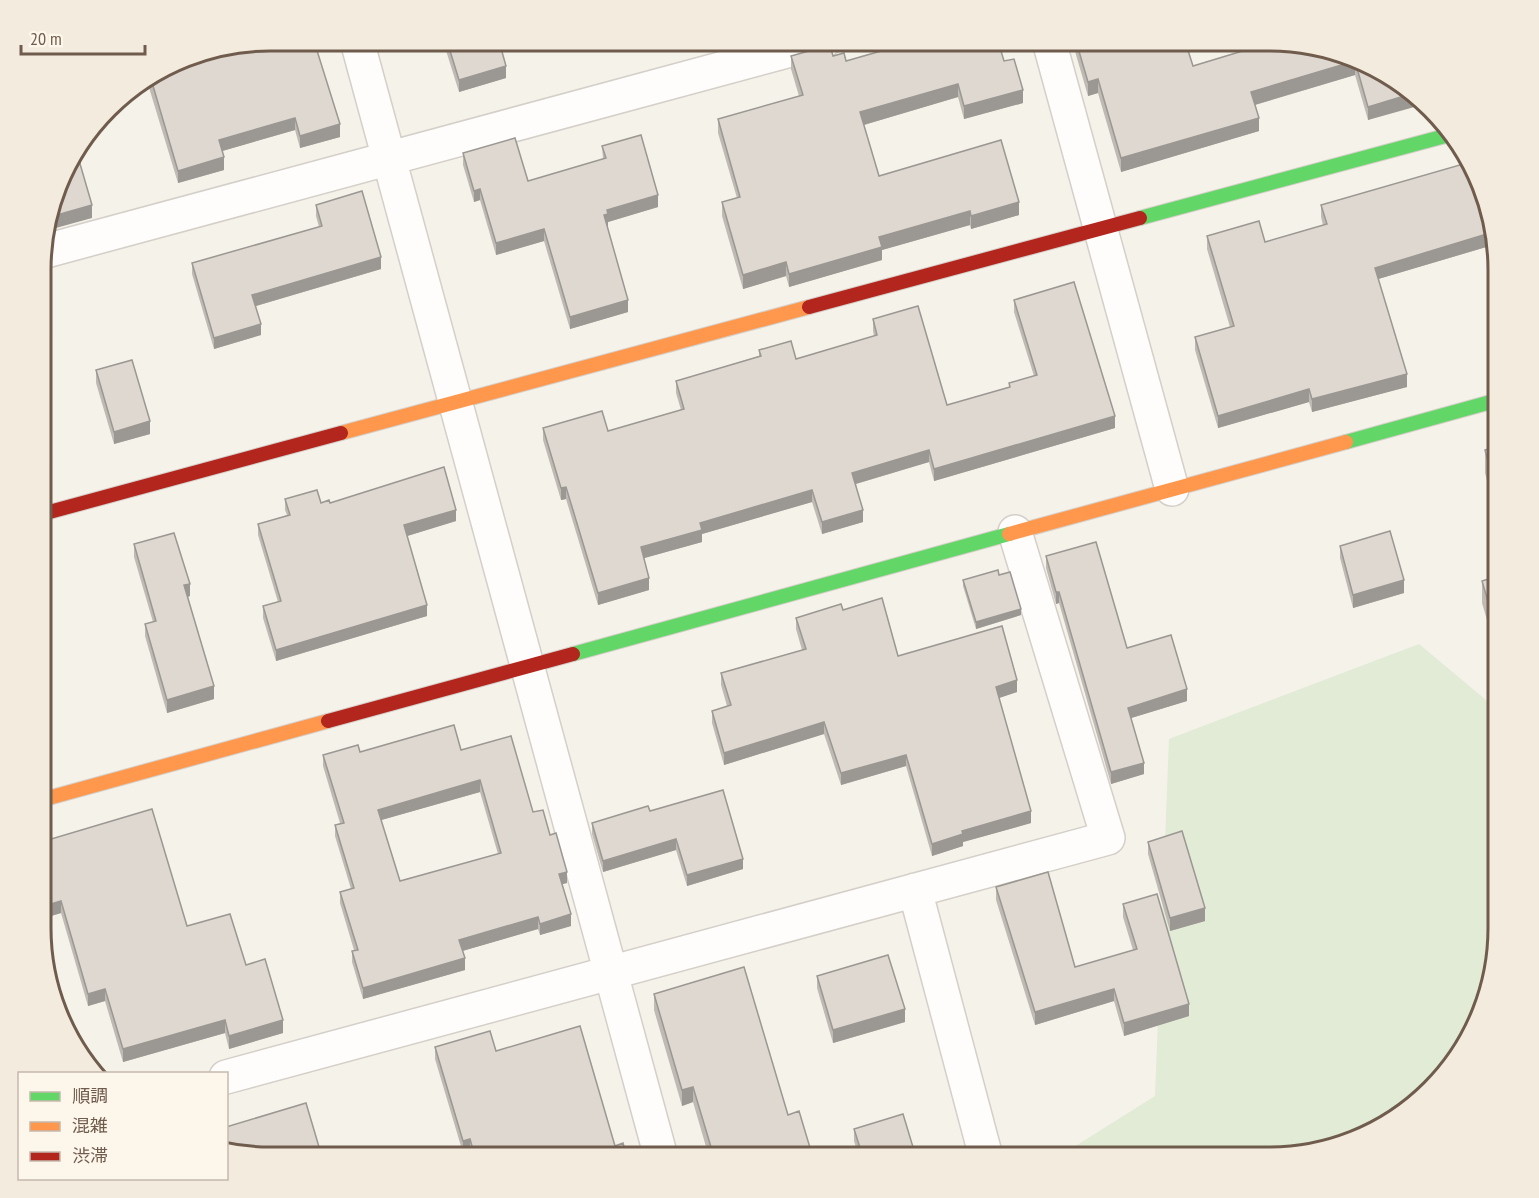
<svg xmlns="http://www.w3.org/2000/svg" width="1539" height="1198" viewBox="0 0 1539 1198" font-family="'PT Sans Narrow','Noto Sans JP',sans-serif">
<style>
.green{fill:#e1ebd6}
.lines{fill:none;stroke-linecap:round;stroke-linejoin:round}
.street-casing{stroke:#d4cfc8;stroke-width:36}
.fast-casing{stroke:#d5cfc8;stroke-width:16}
.slow-casing{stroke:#d5cfc8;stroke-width:16}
.jam-casing{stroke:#d5cfc8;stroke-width:16}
.street{stroke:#fefdfc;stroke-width:33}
.fast{stroke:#63d668;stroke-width:14}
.slow{stroke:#ff974d;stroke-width:14}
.jam{stroke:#b3261e;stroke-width:14}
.wall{fill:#bfbab3;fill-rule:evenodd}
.shaded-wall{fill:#9b9792}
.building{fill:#ded8d0;stroke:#9b9792;stroke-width:1.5;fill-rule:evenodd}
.rim{fill:none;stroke:#705c4d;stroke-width:3}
</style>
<rect width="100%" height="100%" fill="#f5f2ea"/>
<!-- green -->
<path class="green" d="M 1419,644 L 1498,710 L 1498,943 L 1481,1016 L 1441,1080 L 1357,1140 L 1269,1157 L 1058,1157 L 1155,1096 L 1169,739 Z"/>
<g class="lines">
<!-- street casing -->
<g class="street-casing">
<path id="street" d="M 357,41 L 661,1157
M 1049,41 L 1172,489
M 42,252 L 824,41
M 915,890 L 986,1157
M 226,1077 L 1108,838 L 1015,532"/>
</g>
<!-- fast casing -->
<g class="fast-casing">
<path id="fast" d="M 1140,218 L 1449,135
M 1346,442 L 1498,400
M 573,654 L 1009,534"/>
</g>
<!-- slow casing -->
<g class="slow-casing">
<path id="slow" d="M 341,433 L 809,307
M 1009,534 L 1346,442
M 41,800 L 328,721"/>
</g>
<!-- jam casing -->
<g class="jam-casing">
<path id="jam" d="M 809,307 L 1140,218
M 42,514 L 341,433
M 328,721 L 573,654"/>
</g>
<!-- street -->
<use href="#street" class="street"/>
<!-- fast -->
<use href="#fast" class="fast"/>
<!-- slow -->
<use href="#slow" class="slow"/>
<!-- jam -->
<use href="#jam" class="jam"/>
</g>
<!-- wall -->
<path class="wall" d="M 443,41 L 499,41 L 506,78 L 459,92 Z
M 1072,41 L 1185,41 L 1193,66 L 1256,47 L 1254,41 L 1283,41 L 1356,58 L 1420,98 L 1368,120 L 1355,75 L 1255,105 L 1259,131 L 1121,172 L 1098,93 L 1088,96 Z
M 196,53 L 340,137 L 300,148 L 295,130 L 222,151 L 224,170 L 178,183 L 147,81 Z
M 791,56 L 833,56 L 846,61 L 1004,61 L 1023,103 L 964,119 L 958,97 L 864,125 L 879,176 L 1019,215 L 971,229 L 970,225 L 882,250 L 882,260 L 789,287 L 786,276 L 743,289 L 722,216 L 722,202 L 737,198 L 718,133 L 718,119 L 799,96 L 791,69 Z
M 602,146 L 658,207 L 608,222 L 608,226 L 607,226 L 628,312 L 570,329 L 544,241 L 496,255 L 480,200 L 474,202 L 463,165 L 463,153 L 528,181 L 603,159 Z
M 1475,169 L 1493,245 L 1378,279 L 1407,387 L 1312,412 L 1309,402 L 1218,428 L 1195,350 L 1195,337 L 1230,327 L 1207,249 L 1207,236 L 1265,242 L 1323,225 L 1321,217 L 1321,205 Z
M 316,205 L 381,269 L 256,306 L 261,335 L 214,349 L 192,274 L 192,263 L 319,227 L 316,216 Z
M 1014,300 L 1115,428 L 934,481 L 929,462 L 856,484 L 863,522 L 822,534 L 812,502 L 702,534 L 702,542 L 644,558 L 649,590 L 598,605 L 566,499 L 561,500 L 543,440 L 543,428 L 608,431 L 681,410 L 676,393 L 676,381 L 759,356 L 759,350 L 796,359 L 874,336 L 873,331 L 873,319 L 947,405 L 1009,387 L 1009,383 L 1034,376 L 1014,312 Z
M 96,370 L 150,434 L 114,444 L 96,383 Z
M 1498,446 L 1498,521 L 1485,473 L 1485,450 Z
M 285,499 L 330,503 L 456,521 L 407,536 L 427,616 L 276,661 L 263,618 L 263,606 L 278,602 L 258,535 L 258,524 L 287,515 L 285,510 Z
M 134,544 L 190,596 L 188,597 L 214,699 L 167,713 L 145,636 L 145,624 L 153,622 L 134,557 Z
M 1340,546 L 1404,593 L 1353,608 L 1340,558 Z
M 1046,556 L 1127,648 L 1187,701 L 1131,718 L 1144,774 L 1111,784 L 1059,603 L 1056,604 L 1046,568 Z
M 999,575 L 1021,615 L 976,629 L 963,586 L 963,580 Z
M 1498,576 L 1496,651 L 1482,603 L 1482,581 Z
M 843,610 L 898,656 L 1017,692 L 999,698 L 1031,823 L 963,842 L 963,846 L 932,856 L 906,766 L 841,785 L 824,734 L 724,765 L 712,723 L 712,711 L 727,706 L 721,685 L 721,673 L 802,650 L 796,629 L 796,618 Z
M 461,750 L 533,812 L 550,835 L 567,883 L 562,884 L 571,926 L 540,935 L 538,929 L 462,951 L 465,970 L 363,999 L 352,962 L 352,951 L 354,950 L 340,903 L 340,892 L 351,889 L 335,836 L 335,825 L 340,823 L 323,766 L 323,755 L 360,752 ZM 480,792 L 498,854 L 400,881 L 381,820 Z
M 650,811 L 743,869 L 687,886 L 676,850 L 603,872 L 592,834 L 592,823 Z
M 41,842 L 187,926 L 246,965 L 283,1033 L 229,1049 L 225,1033 L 123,1062 L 105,1001 L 88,1006 L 61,913 L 41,919 Z
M 1148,842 L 1205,921 L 1170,931 L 1148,854 Z
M 996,887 L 1075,967 L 1133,950 L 1123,917 L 1123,904 L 1189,1016 L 1124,1036 L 1114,1001 L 1035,1025 L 996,900 Z
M 817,976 L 905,1022 L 833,1043 L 817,988 Z
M 654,994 L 788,1115 L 811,1157 L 709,1157 L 693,1102 L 682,1106 L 654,1010 Z
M 435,1047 L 496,1051 L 615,1146 L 627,1157 L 471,1157 L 470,1151 L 463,1153 L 435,1059 Z
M 854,1129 L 916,1157 L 859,1157 L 854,1141 Z"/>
<!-- shaded-wall -->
<path class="shaded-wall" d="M 1355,61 L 1355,75 L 1251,106 L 1251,92 Z
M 506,66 L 506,78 L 459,92 L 459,80 Z
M 1098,79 L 1098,93 L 1088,96 L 1088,82 Z
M 958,84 L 958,97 L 860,126 L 860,112 Z
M 1023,90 L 1023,103 L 964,119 L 964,106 Z
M 1414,93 L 1420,98 L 1425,104 L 1368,120 L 1368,107 Z
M 295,118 L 295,130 L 219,152 L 219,140 Z
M 1259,118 L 1259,131 L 1121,172 L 1121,158 Z
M 340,124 L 340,137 L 300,148 L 300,136 Z
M 224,157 L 224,170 L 178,183 L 178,171 Z
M 480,189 L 480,200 L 474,202 L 474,191 Z
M 658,195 L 658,207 L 608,222 L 608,226 L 604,227 L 604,215 L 607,210 Z
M 1019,202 L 1019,215 L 971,229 L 971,216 Z
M 92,205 L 92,218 L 45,231 L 50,217 Z
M 970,211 L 970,225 L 882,250 L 882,260 L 789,287 L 789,274 L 879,237 Z
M 544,229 L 544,241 L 496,255 L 496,243 Z
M 1490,233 L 1493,245 L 1375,280 L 1375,268 Z
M 381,257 L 381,269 L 252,307 L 252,295 Z
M 786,262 L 786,276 L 743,289 L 743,275 Z
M 628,300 L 628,312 L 570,329 L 570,317 Z
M 261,324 L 261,335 L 214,349 L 214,338 Z
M 1407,374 L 1407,387 L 1312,412 L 1312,399 Z
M 1309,389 L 1309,402 L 1218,428 L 1218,416 Z
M 1115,416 L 1115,428 L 934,481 L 934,469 Z
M 150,421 L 150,434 L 114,444 L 114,432 Z
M 929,450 L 929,462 L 852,485 L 852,473 Z
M 566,487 L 566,499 L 561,500 L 561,488 Z
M 812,490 L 812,502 L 702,534 L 702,542 L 641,559 L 641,547 L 700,523 Z
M 456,510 L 456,521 L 404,537 L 404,525 Z
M 863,510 L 863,522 L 822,534 L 822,522 Z
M 649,578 L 649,590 L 598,605 L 598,593 Z
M 1404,580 L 1404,593 L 1353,608 L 1353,595 Z
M 190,584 L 190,596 L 184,598 L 184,585 Z
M 1056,592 L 1059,592 L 1059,603 L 1056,604 Z
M 427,605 L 427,616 L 276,661 L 276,650 Z
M 1021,609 L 1021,615 L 976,629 L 976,622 Z
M 1498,628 L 1498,651 L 1496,651 L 1496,629 Z
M 1017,680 L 1017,692 L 996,699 L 996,687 Z
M 214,686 L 214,699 L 167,713 L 167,700 Z
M 1187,689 L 1187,701 L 1128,719 L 1128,708 Z
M 824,722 L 824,734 L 724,765 L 724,753 Z
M 906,755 L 906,766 L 841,785 L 841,773 Z
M 1144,763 L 1144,774 L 1111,784 L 1111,772 Z
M 480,780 L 480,792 L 378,821 L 378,810 Z
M 1031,811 L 1031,823 L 963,842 L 963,846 L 932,856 L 932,844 L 962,831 Z
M 676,839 L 676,850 L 603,872 L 603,861 Z
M 743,859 L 743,869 L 687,886 L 687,875 Z
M 567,872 L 567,883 L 559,885 L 559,874 Z
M 61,901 L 61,913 L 41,919 L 41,907 Z
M 1205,908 L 1205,921 L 1170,931 L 1170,918 Z
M 571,914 L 571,926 L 540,935 L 540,924 Z
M 538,917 L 538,929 L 459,952 L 459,940 Z
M 465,958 L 465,970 L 363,999 L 363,988 Z
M 105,989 L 105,1001 L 88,1006 L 88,994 Z
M 1114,989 L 1114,1001 L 1035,1025 L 1035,1012 Z
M 1189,1004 L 1189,1016 L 1124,1036 L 1124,1023 Z
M 905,1009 L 905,1022 L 833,1043 L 833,1030 Z
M 225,1020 L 225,1033 L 123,1062 L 123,1049 Z
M 283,1020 L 283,1033 L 229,1049 L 229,1036 Z
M 693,1087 L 693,1102 L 682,1106 L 682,1090 Z
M 470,1139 L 470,1151 L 463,1153 L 463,1141 Z
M 811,1151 L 811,1157 L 790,1157 Z"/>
<!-- building -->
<path class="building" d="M 270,40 L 314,41 L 340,124 L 300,136 L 295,118 L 219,140 L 224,157 L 178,171 L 151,79 L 196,53 Z
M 447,41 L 499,41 L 506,66 L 459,80 Z
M 916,41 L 998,41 L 1004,61 L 1014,59 L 1023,90 L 964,106 L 958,84 L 860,112 L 879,176 L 1001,140 L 1019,202 L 971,216 L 970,211 L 879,237 L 882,247 L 789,274 L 786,262 L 743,275 L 722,202 L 740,197 L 718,119 L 803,95 L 791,56 L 830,45 L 833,56 L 844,53 L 846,61 Z
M 1076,41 L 1185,41 L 1193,66 L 1259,46 L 1258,41 L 1283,41 L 1356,58 L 1414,93 L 1368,107 L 1355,61 L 1251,92 L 1259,118 L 1121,158 L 1098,79 L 1088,82 Z
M 641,135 L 658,195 L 607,210 L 608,214 L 604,215 L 628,300 L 570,317 L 544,229 L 496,243 L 480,189 L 474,191 L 463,153 L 515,138 L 528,181 L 606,158 L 602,146 Z
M 76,150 L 92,205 L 50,217 L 71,156 Z
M 1470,162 L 1475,169 L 1490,233 L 1375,268 L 1407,374 L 1312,399 L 1309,389 L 1218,416 L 1195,337 L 1234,326 L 1207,236 L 1259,221 L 1265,242 L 1327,224 L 1321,205 Z
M 362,191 L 381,257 L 252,295 L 261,324 L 214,338 L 192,263 L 322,226 L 316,205 Z
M 1074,282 L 1115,416 L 934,469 L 929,450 L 852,473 L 863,510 L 822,522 L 812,490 L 700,523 L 702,530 L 641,547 L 649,578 L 598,593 L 566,487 L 561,488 L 543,428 L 602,411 L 608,431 L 684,409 L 676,381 L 761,356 L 759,350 L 791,341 L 796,359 L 877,335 L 873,319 L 918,306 L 947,405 L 1010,387 L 1009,383 L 1037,375 L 1014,300 Z
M 132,360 L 150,421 L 114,432 L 96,370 Z
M 1498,446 L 1498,499 L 1485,450 Z
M 444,467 L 456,510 L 404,525 L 427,605 L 276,650 L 263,606 L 281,601 L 258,524 L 290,515 L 285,499 L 317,490 L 321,503 L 329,500 L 330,503 Z
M 1390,531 L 1404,580 L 1353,595 L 1340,546 Z
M 174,533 L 190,584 L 184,585 L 214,686 L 167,700 L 145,624 L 156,621 L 134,544 Z
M 1096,542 L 1127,648 L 1171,635 L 1187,689 L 1128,708 L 1144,763 L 1111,772 L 1059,592 L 1056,592 L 1046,556 Z
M 998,570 L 999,575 L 1010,572 L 1021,609 L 976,622 L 963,580 Z
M 1498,576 L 1498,628 L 1496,629 L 1482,581 Z
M 882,598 L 898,656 L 1002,626 L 1017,680 L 996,687 L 1031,811 L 962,831 L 963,834 L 932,844 L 906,755 L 841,773 L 824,722 L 724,753 L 712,711 L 731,705 L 721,673 L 806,649 L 796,618 L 841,604 L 843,610 Z
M 454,725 L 461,750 L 511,736 L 533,812 L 543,810 L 550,835 L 556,833 L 567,872 L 559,874 L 571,914 L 540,924 L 538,917 L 459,940 L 465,958 L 363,988 L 352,951 L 358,950 L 340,892 L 354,888 L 335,825 L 344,823 L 323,755 L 358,745 L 360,752 ZM 480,780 L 501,853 L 400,881 L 378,810 Z
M 723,790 L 743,859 L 687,875 L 676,839 L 603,861 L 592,823 L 648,806 L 650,811 Z
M 152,809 L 187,926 L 230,914 L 246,965 L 265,959 L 283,1020 L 229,1036 L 225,1020 L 123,1049 L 105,989 L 88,994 L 61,901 L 41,907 L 41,842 Z
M 1182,831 L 1205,908 L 1170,918 L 1148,842 Z
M 1048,872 L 1075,967 L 1137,949 L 1123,904 L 1157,894 L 1189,1004 L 1124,1023 L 1114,989 L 1035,1012 L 996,887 Z
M 888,955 L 905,1009 L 833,1030 L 817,976 Z
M 744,967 L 788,1115 L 799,1111 L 811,1151 L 790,1157 L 714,1157 L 693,1087 L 682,1090 L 654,994 Z
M 580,1026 L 615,1146 L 623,1143 L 627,1157 L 475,1157 L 470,1139 L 463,1141 L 435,1047 L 490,1031 L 496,1051 Z
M 306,1103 L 322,1157 L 256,1157 L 226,1150 L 226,1127 Z
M 903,1114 L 916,1157 L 863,1157 L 854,1129 Z"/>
<!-- crop -->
<path d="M0 0H1539V1198H0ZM270 51H1269A219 219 0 0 1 1488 270V928A219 219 0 0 1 1269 1147H270A219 219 0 0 1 51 928V270A219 219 0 0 1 270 51Z" fill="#f2ebde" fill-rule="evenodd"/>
<path class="rim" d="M270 51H1269A219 219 0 0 1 1488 270V928A219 219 0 0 1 1269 1147H270A219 219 0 0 1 51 928V270A219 219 0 0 1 270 51Z"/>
<!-- legend -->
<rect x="18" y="1072" width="210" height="108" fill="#fdf7eb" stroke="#c5b9ac" stroke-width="1.5"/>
<rect x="30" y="1092" width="30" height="9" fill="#63d668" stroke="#c5b9ac" stroke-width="1.5"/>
<text x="72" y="1102" font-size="18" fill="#705c4d">順調</text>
<rect x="30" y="1122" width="30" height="9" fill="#ff974d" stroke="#c5b9ac" stroke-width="1.5"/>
<text x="72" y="1132" font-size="18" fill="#705c4d">混雑</text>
<rect x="30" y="1152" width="30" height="9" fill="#b3261e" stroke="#c5b9ac" stroke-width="1.5"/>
<text x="72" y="1162" font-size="18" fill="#705c4d">渋滞</text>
<!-- scale -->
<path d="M21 45v9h124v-9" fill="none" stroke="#705c4d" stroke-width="3"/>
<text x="30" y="45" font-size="18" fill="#705c4d" stroke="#fdf7eb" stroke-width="4.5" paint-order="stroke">20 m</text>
</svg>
